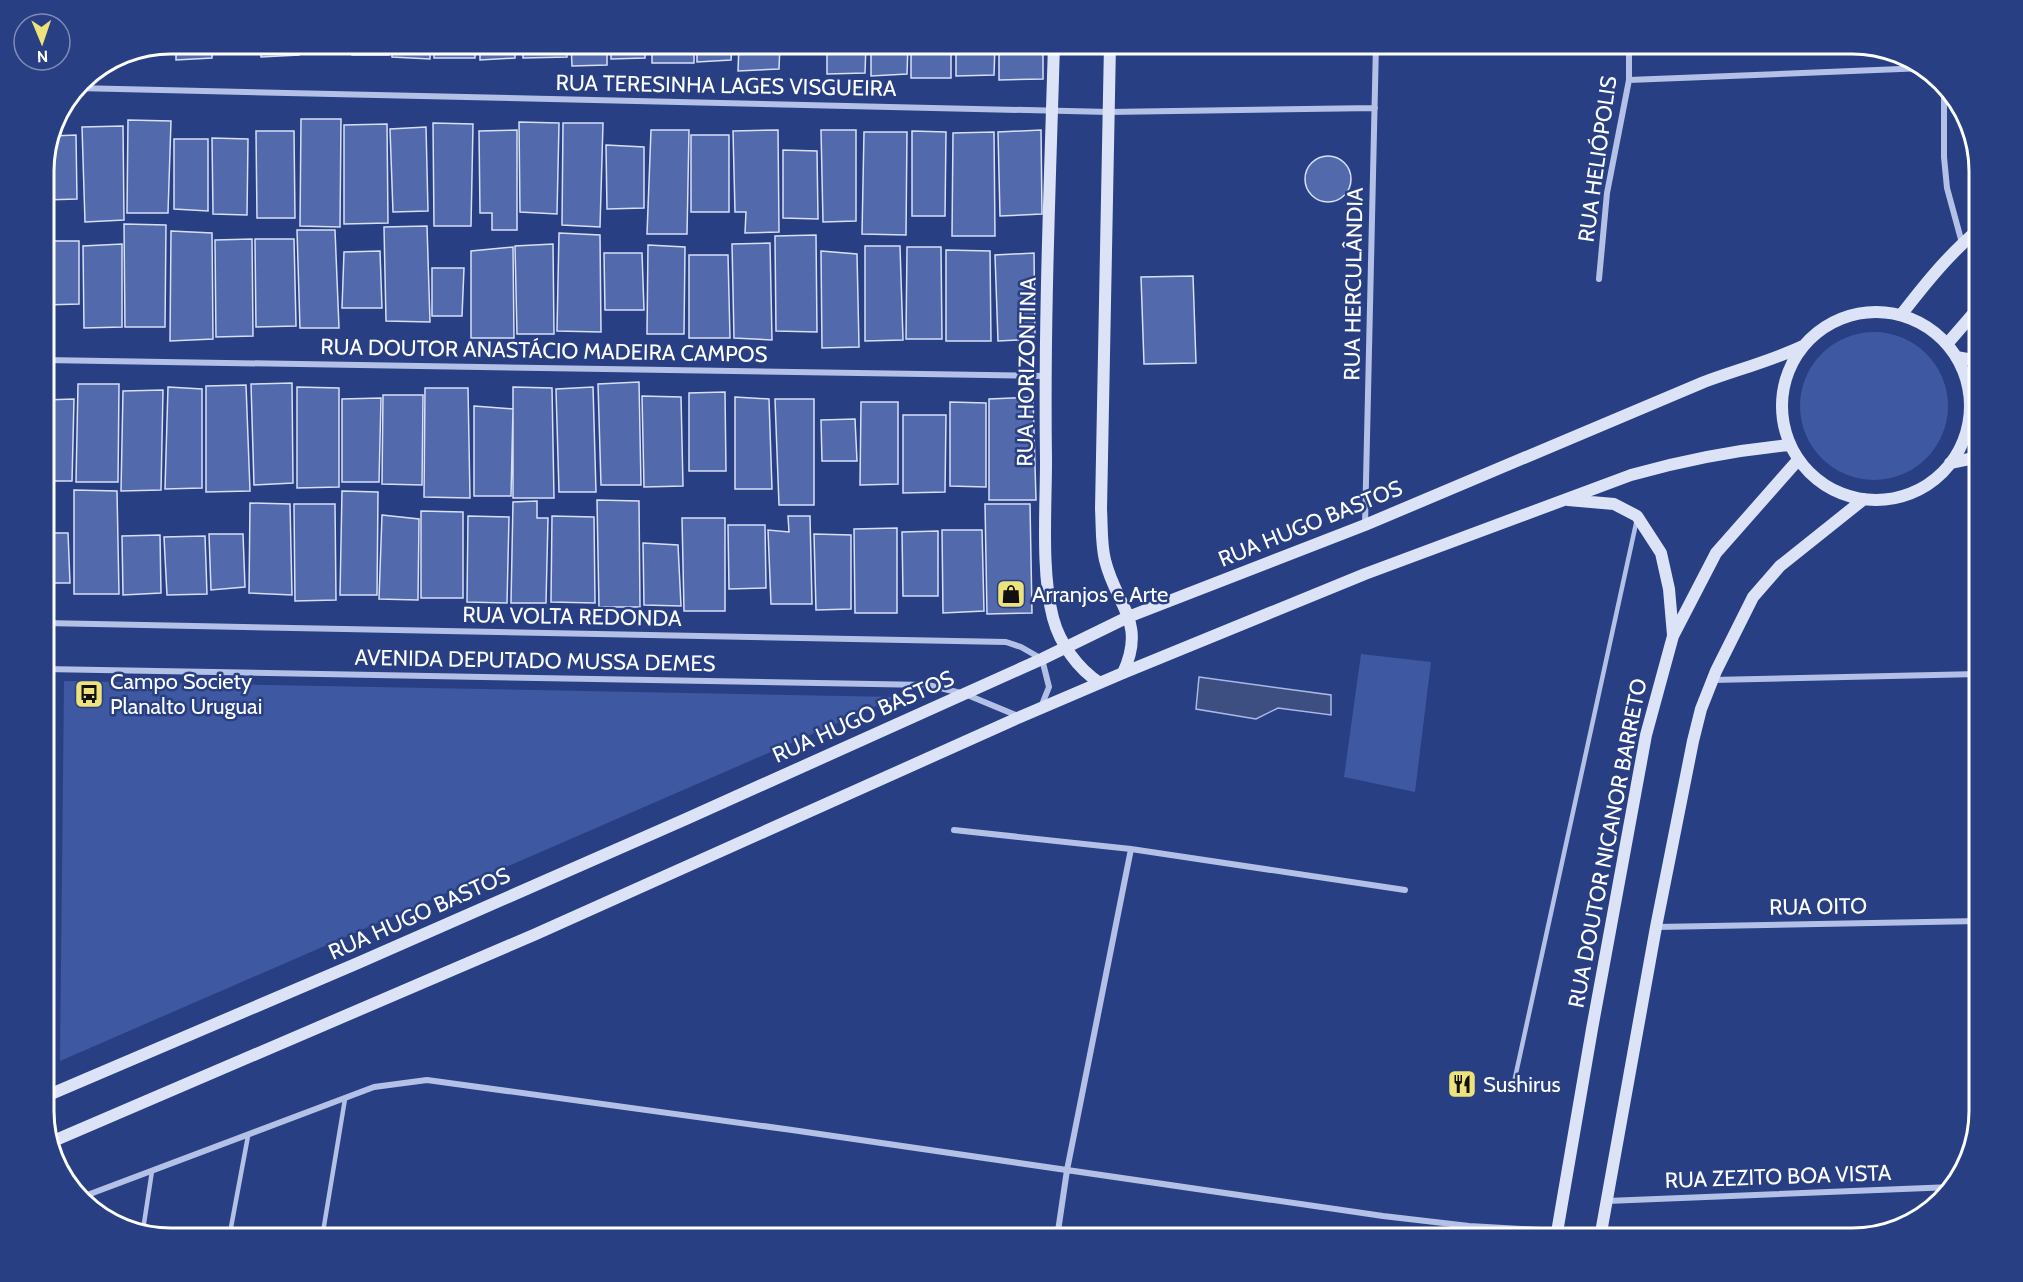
<svg xmlns="http://www.w3.org/2000/svg" width="2023" height="1282" viewBox="0 0 2023 1282" font-family="Cabin,sans-serif">
<style>
.green{fill:#3e58a1}
.water{fill:#3d4e80;stroke:#a8b9e7;stroke-width:1.5}
.building{fill:#5269ac;stroke:#d7dff6;stroke-width:1.5}
.lines{fill:none;stroke-linecap:round;stroke-linejoin:round}
.lane{stroke:#b3c1e7;stroke-width:4.5}
.street{stroke:#b3c1e7;stroke-width:6}
.secondary{stroke:#dde3f7;stroke-width:12}
.labels{text-anchor:middle;stroke-width:5;stroke-linejoin:round;paint-order:stroke}
.street-label{font-size:22px;fill:#fff;stroke:#293f84}
.poi-label{font-size:22px;fill:#fff;stroke:#293f84;text-anchor:start}
.rim{fill:none;stroke:#fff;stroke-width:3}
</style>
<rect width="100%" height="100%" fill="#293f84"/>
<!-- green -->
<path class="green" d="M1800 406a74 74 0 1 1 148 0a74 74 0 1 1-148 0Z
M 1361,654 L 1431,662 L 1415,792 L 1344,777 Z
M 64,681 L 897,697 L 60,1061 Z"/>
<!-- water -->
<path class="water" d="M 1199,677 L 1331,695 L 1331,715 L 1278,708 L 1256,719 L 1196,709 Z"/>
<!-- building -->
<path class="building" d="M 176,44 L 212,44 L 212,58 L 176,60 Z
M 261,44 L 299,44 L 299,55 L 261,57 Z
M 303,44 L 341,44 L 341,53 L 303,53 Z
M 352,44 L 389,44 L 389,55 L 352,55 Z
M 392,44 L 430,44 L 430,59 L 392,57 Z
M 434,44 L 475,44 L 475,58 L 434,58 Z
M 480,44 L 515,44 L 515,58 L 480,60 Z
M 523,44 L 566,44 L 567,57 L 523,58 Z
M 571,44 L 607,44 L 607,65 L 572,66 Z
M 611,44 L 645,44 L 645,58 L 611,59 Z
M 652,44 L 694,44 L 694,63 L 652,63 Z
M 697,44 L 732,44 L 731,60 L 697,62 Z
M 739,44 L 780,44 L 779,69 L 738,71 Z
M 786,44 L 820,44 L 820,50 L 786,51 Z
M 827,44 L 866,44 L 865,73 L 827,74 Z
M 871,44 L 908,44 L 907,74 L 871,76 Z
M 911,44 L 951,44 L 951,78 L 911,78 Z
M 956,44 L 995,44 L 994,75 L 956,76 Z
M 999,44 L 1043,44 L 1043,79 L 999,80 Z
M 301,119 L 341,119 L 340,227 L 300,226 Z
M 128,120 L 171,121 L 168,213 L 127,213 Z
M 519,122 L 559,123 L 557,214 L 520,212 Z
M 433,123 L 473,124 L 471,226 L 434,226 Z
M 563,123 L 603,123 L 600,227 L 562,225 Z
M 387,124 L 388,223 L 344,224 L 344,125 Z
M 123,126 L 124,220 L 85,222 L 82,127 Z
M 426,127 L 428,211 L 393,212 L 390,129 Z
M 517,130 L 517,230 L 492,230 L 492,213 L 480,213 L 479,131 Z
M 651,130 L 689,130 L 687,234 L 647,234 Z
M 778,130 L 779,232 L 745,233 L 746,212 L 735,212 L 733,131 Z
M 821,130 L 856,130 L 856,221 L 823,222 Z
M 1041,130 L 1042,214 L 1000,216 L 998,132 Z
M 256,131 L 294,131 L 295,218 L 257,218 Z
M 912,131 L 946,132 L 945,216 L 912,216 Z
M 864,132 L 907,132 L 906,235 L 862,234 Z
M 994,132 L 995,236 L 952,236 L 953,133 Z
M 76,135 L 77,199 L 44,200 L 44,163 L 50,136 Z
M 691,135 L 729,135 L 729,212 L 691,212 Z
M 212,138 L 248,139 L 247,215 L 213,214 Z
M 174,139 L 208,139 L 208,211 L 174,209 Z
M 606,145 L 644,147 L 644,208 L 607,209 Z
M 783,150 L 817,151 L 818,219 L 783,218 Z
M1305 179a23 23 0 1 1 46 0a23 23 0 1 1-46 0Z
M 124,224 L 166,225 L 165,327 L 125,327 Z
M 427,226 L 430,322 L 386,321 L 384,227 Z
M 297,230 L 335,230 L 339,328 L 300,328 Z
M 171,231 L 212,233 L 213,339 L 170,341 Z
M 559,233 L 600,235 L 601,332 L 557,331 Z
M 816,235 L 817,332 L 776,331 L 775,236 Z
M 252,239 L 253,336 L 216,337 L 215,240 Z
M 255,239 L 294,239 L 296,326 L 256,327 Z
M 44,241 L 79,241 L 79,304 L 44,305 Z
M 770,243 L 772,340 L 734,338 L 732,244 Z
M 122,244 L 122,327 L 84,328 L 83,246 Z
M 553,244 L 554,334 L 517,334 L 515,246 Z
M 648,245 L 685,247 L 684,334 L 647,334 Z
M 865,246 L 900,246 L 903,340 L 865,341 Z
M 513,247 L 514,338 L 471,338 L 471,251 Z
M 907,247 L 941,247 L 942,339 L 906,339 Z
M 946,250 L 990,251 L 991,341 L 946,341 Z
M 380,251 L 382,308 L 342,308 L 344,252 Z
M 821,251 L 857,254 L 859,347 L 822,348 Z
M 604,253 L 642,253 L 644,310 L 605,310 Z
M 1034,253 L 1035,339 L 998,341 L 995,255 Z
M 689,255 L 728,255 L 730,338 L 689,338 Z
M 432,268 L 464,268 L 462,316 L 432,316 Z
M 1193,276 L 1196,363 L 1144,364 L 1141,277 Z
M 639,382 L 641,485 L 601,485 L 598,384 Z
M 292,383 L 293,483 L 254,485 L 251,384 Z
M 78,384 L 119,384 L 118,482 L 76,482 Z
M 246,385 L 250,491 L 206,492 L 206,386 Z
M 168,387 L 202,389 L 202,488 L 165,489 Z
M 297,387 L 339,388 L 339,487 L 297,488 Z
M 513,387 L 552,388 L 554,498 L 513,498 Z
M 593,387 L 596,492 L 559,492 L 556,389 Z
M 425,388 L 468,388 L 470,498 L 424,497 Z
M 163,390 L 161,490 L 121,491 L 123,391 Z
M 725,392 L 726,471 L 689,471 L 689,393 Z
M 383,395 L 423,395 L 422,485 L 382,484 Z
M 642,396 L 681,397 L 683,486 L 644,487 Z
M 735,397 L 769,399 L 772,489 L 735,489 Z
M 1033,397 L 1036,500 L 989,500 L 989,399 Z
M 381,398 L 379,482 L 342,482 L 342,399 Z
M 74,399 L 72,481 L 44,481 L 44,400 Z
M 775,399 L 814,399 L 814,505 L 779,505 Z
M 861,402 L 898,402 L 898,484 L 860,485 Z
M 950,402 L 986,403 L 986,487 L 950,486 Z
M 474,406 L 513,409 L 511,496 L 474,496 Z
M 903,415 L 946,415 L 945,492 L 903,493 Z
M 855,419 L 857,461 L 822,461 L 821,420 Z
M 74,490 L 117,491 L 119,594 L 74,594 Z
M 342,491 L 378,492 L 377,595 L 340,595 Z
M 597,500 L 639,501 L 640,607 L 599,607 Z
M 537,501 L 537,518 L 548,518 L 546,603 L 511,603 L 513,502 Z
M 250,503 L 290,504 L 292,595 L 249,593 Z
M 294,504 L 335,504 L 336,600 L 295,601 Z
M 985,504 L 1030,504 L 1032,613 L 987,614 Z
M 421,511 L 463,512 L 463,598 L 421,598 Z
M 382,515 L 419,519 L 418,600 L 379,599 Z
M 468,516 L 509,517 L 507,603 L 467,602 Z
M 552,516 L 594,517 L 595,603 L 551,602 Z
M 788,516 L 810,516 L 812,604 L 771,604 L 768,530 L 789,532 Z
M 682,518 L 725,518 L 725,611 L 684,611 Z
M 728,525 L 765,525 L 766,588 L 729,589 Z
M 897,528 L 897,613 L 855,613 L 854,529 Z
M 942,530 L 982,530 L 984,611 L 943,613 Z
M 938,531 L 938,596 L 903,596 L 902,532 Z
M 44,533 L 68,533 L 70,583 L 44,583 Z
M 209,534 L 243,534 L 245,587 L 211,590 Z
M 814,534 L 851,535 L 851,609 L 816,610 Z
M 160,535 L 161,593 L 123,595 L 122,536 Z
M 205,536 L 207,594 L 167,595 L 164,537 Z
M 643,543 L 678,545 L 681,606 L 644,605 Z"/>
<g class="lines">
<!-- lane -->
<path class="lane" d="M 1513,1087 L 1637,519
M 143,1230 L 152,1171
M 229,1238 L 248,1136
M 322,1238 L 345,1099"/>
<!-- street -->
<path class="street" d="M 1629,80 L 1925,68
M 76,88 L 1109,112 L 1375,108
M 1944,88 L 1944,157 L 1947,188 L 1962,243
M 1599,279 L 1607,193 L 1629,80 L 1629,44
M 44,360 L 1045,376
M 1365,525 L 1376,44
M 44,623 L 1006,642 L 1021,647 L 1042,659 L 1049,687 L 1041,707
M 44,669 L 928,685 L 965,694 L 1018,716
M 1712,680 L 1979,674
M 954,830 L 1131,849 L 1405,890
M 1656,927 L 1979,921
M 82,1197 L 374,1087 L 427,1080 L 792,1130 L 1383,1216 L 1469,1226 L 1557,1231
M 1607,1201 L 1952,1187
M 1057,1238 L 1067,1170 L 1131,849"/>
<!-- secondary -->
<path class="secondary" d="M 1054,44 C 1050,182 1044,321 1046,460 C 1046,509 1041,572 1053,618 C 1060,644 1078,669 1100,683
M 1110,44 L 1101,509 C 1102,525 1101,544 1105,560 C 1116,606 1147,621 1123,673
M1782 406a94 94 0 1 1 188 0a94 94 0 1 1-188 0Z
M 1901,315 C 1925,284 1949,254 1979,229
M 1947,344 L 1979,307
M 1956,357 L 1979,361
M 1950,463 L 1979,457
M 1568,500 L 1614,504 L 1637,516 L 1661,553 L 1669,589 L 1673,635
M 44,1097 L 358,963 L 686,819 L 1042,659 L 1128,617 L 1365,525 L 1704,382 C 1736,370 1771,361 1803,346
M 51,1142 L 536,934 L 1020,717 L 1123,673 L 1365,574 L 1631,475 C 1684,460 1736,450 1790,445
M 1556,1238 L 1592,1029 L 1646,735 L 1673,636 L 1716,553 L 1798,460
M 1600,1238 L 1656,927 L 1693,741 L 1701,709 L 1716,671 L 1753,597 L 1780,566 L 1864,499"/>
</g>
<!-- icons -->
<defs>
<g id="shop-square" transform="scale(1.5)"><rect x="-9" y="-9" width="18" height="18" rx="4" fill="#eee37a" stroke="#293f84"/><path d="M-5-2.5h2.3a2.7 3.5 0 0 1 5.4 0H5L5.5 6h-11ZM-1.5-2.5h3a1.5 2.3 0 0 0-3 0Z" fill="#111"/></g>
<g id="bus-square" transform="scale(1.5)"><rect x="-9" y="-9" width="18" height="18" rx="4" fill="#eee37a" stroke="#293f84"/><path d="M-5-6H5V4H4V6H2V4H-2V6H-4V4H-5ZM-3.5-4V0h7V-4ZM-3.5 1.2v1.5H-2V1.2ZM2 1.2v1.5H3.5V1.2Z" fill="#111"/></g>
<g id="restaurant-square" transform="scale(1.5)"><rect x="-9" y="-9" width="18" height="18" rx="4" fill="#eee37a" stroke="#293f84"/><path d="M-5-6h1v4h1v-4h1v4h1v-4h1v5L-1.5 .5V6h-2V.5L-5-1ZM5-6V6H3V1.5H1.5Q1.5-4 5-6Z" fill="#111"/></g>
</defs>
<g fill-rule="evenodd">
<use href="#shop-square" x="1011" y="594"/>
<use href="#bus-square" x="89" y="694"/>
<use href="#restaurant-square" x="1462" y="1084"/>
</g>
<g class="labels">
<!-- street labels -->
<g class="street-label">
<text transform="translate(726 85) rotate(1)" y="8">RUA TERESINHA LAGES VISGUEIRA</text>
<text transform="translate(1597 159) rotate(-82)" y="8">RUA HELIÓPOLIS</text>
<text transform="translate(1353 284) rotate(-89)" y="8">RUA HERCULÂNDIA</text>
<text transform="translate(544 350) rotate(1)" y="8">RUA DOUTOR ANASTÁCIO MADEIRA CAMPOS</text>
<text transform="translate(1026 372) rotate(-89)" y="8">RUA HORIZONTINA</text>
<text transform="translate(1310 523) rotate(-22)" y="8">RUA HUGO BASTOS</text>
<text transform="translate(572 616) rotate(1)" y="8">RUA VOLTA REDONDA</text>
<text transform="translate(535 660) rotate(1)" y="8">AVENIDA DEPUTADO MUSSA DEMES</text>
<text transform="translate(863 716) rotate(-24)" y="8">RUA HUGO BASTOS</text>
<text transform="translate(1607 843) rotate(-79)" y="8">RUA DOUTOR NICANOR BARRETO</text>
<text transform="translate(1818 906) rotate(-1)" y="8">RUA OITO</text>
<text transform="translate(419 913) rotate(-24)" y="8">RUA HUGO BASTOS</text>
<text transform="translate(1778 1176) rotate(-2)" y="8">RUA ZEZITO BOA VISTA</text>
</g>
<!-- poi labels -->
<g class="poi-label">
<text x="1032" y="602">Arranjos e Arte</text>
<text x="110" y="689">Campo Society<tspan x="110" dy="25">Planalto Uruguai</tspan></text>
<text x="1483" y="1092">Sushirus</text>
</g>
</g>
<!-- crop -->
<path d="M0 0H2023V1282H0ZM171 54H1852A117 117 0 0 1 1969 171V1111A117 117 0 0 1 1852 1228H171A117 117 0 0 1 54 1111V171A117 117 0 0 1 171 54Z" fill="#293f84" fill-rule="evenodd"/>
<path class="rim" d="M171 54H1852A117 117 0 0 1 1969 171V1111A117 117 0 0 1 1852 1228H171A117 117 0 0 1 54 1111V171A117 117 0 0 1 171 54Z"/>
<!-- north arrow -->
<g transform="translate(42 42) rotate(178)"><circle r="28" fill="#293f84" stroke="#7f8cb5" stroke-width="1.5"/>
<path d="M0-4.5L10 22L0 15L-10 22Z" fill="#eee37a"/>
<text y="-9" font-size="16" font-weight="bold" text-anchor="middle" fill="#ffffff">N</text>
</g>
</svg>
